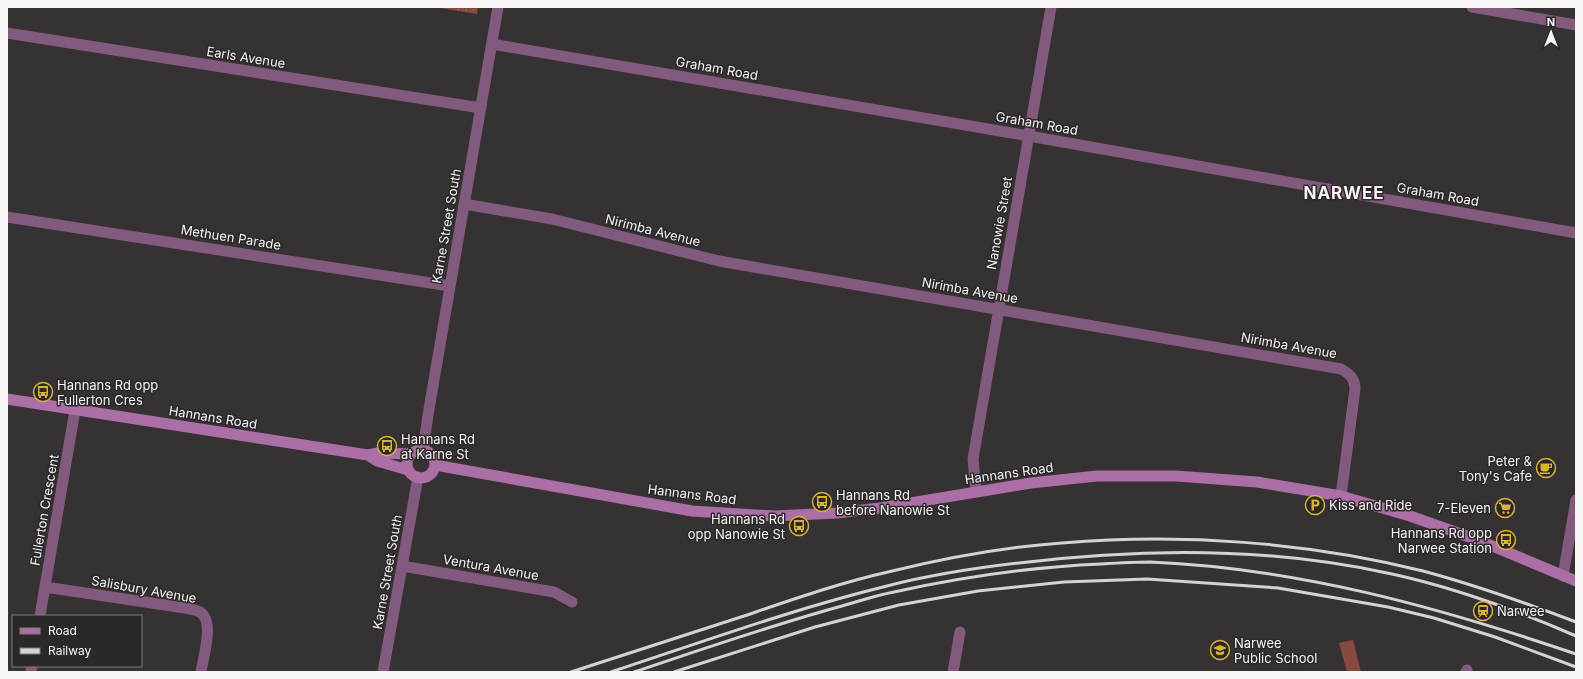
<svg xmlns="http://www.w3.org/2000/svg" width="1583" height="679" viewBox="0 0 1583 679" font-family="Inter,sans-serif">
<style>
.park{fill:url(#park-dots)}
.garden{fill:#864a3f}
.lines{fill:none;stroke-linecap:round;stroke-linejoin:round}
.minor{stroke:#815a7d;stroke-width:11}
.tertiary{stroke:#815a7d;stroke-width:11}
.secondary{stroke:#ab6ea5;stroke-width:11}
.rail{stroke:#d4d2d3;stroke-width:3}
.labels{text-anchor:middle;stroke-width:3;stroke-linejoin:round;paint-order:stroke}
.street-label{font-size:13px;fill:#f6f4f5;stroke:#2c282a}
.poi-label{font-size:13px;fill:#f6f4f5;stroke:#2c282a;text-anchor:start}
.district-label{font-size:17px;font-weight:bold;letter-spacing:1px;fill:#f6f4f5;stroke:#2c282a}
</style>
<defs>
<pattern id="park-dots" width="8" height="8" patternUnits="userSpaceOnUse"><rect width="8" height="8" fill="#864a3f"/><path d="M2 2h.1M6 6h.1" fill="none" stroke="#98655b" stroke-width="1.8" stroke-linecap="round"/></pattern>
</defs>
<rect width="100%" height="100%" fill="#363234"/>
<!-- park -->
<path class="park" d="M 435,7 L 478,7 L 477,14 Z"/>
<!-- garden -->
<path class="garden" d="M 1353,640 L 1361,672 L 1347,672 L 1339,643 Z"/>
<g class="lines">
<!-- minor -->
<path class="minor" d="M 1472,7 L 1576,25
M 7,33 L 481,108
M 492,44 L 1029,136 L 1576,233
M 464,204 L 552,219 L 719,261 L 1341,369 C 1350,374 1355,379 1355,389 L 1341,496
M 7,217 L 450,286
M 423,450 L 428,415 L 498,7
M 976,491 L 973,459 L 1051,7
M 402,566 L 554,592 L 572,602
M 45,587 L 178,607 C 185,608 194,609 200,612 C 215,621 203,658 201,672
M 40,616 L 75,410
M 31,672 L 32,666
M 383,672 L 418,477
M 953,672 L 960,632
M 1466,672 L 1467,670"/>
<!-- tertiary -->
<path class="tertiary" d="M 1563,576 L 1576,500"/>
<!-- secondary -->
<path class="secondary" d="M 7,399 L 368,455 L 378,453 L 410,454
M407 464a14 14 0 1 1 28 0a14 14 0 1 1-28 0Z
M 368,455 L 377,461 L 408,470
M 435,465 L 692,511 L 774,516 L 837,513 L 880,508 L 1031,483 L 1097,476 L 1176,476 L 1257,482 L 1341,496 L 1410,516 L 1478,540 L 1576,581"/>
<!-- rail -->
<path class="rail" d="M 571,672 C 629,653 686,635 744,616 C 791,600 839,583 888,572 C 945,558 1004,547 1062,543 C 1181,533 1308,542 1423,571 C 1475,585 1526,603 1576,622
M 611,672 C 702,642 793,609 887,586 C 930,575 975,568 1019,563 C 1141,548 1272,547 1392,574 C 1456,588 1516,610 1576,636
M 634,672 C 703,649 772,625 842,606 C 860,601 877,595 894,592 C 962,577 1031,567 1101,564 C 1117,563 1134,562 1150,562 C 1297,568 1438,607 1576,654
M 674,672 L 815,627 L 899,605 L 978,591 L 1064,582 L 1147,579 L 1278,588 L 1388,607 L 1434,618 L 1495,637 L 1576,667"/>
</g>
<!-- icons -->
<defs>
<g id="bus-ring" transform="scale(1)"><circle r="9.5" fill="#2c282a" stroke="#d9b334" stroke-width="1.5"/><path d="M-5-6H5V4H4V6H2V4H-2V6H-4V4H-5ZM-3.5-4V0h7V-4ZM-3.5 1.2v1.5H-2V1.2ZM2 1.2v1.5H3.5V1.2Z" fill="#d9b334"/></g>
<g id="cafe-ring" transform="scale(1)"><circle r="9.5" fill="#2c282a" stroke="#d9b334" stroke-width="1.5"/><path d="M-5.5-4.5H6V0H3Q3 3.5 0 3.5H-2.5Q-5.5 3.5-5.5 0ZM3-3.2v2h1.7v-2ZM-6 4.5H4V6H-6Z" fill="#d9b334"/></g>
<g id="parking-ring" transform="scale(1)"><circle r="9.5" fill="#2c282a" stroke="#d9b334" stroke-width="1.5"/><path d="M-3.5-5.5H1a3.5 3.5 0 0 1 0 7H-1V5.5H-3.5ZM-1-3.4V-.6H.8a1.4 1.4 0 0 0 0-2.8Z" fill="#d9b334"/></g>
<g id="supermarket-ring" transform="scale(1)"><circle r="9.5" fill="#2c282a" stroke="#d9b334" stroke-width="1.5"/><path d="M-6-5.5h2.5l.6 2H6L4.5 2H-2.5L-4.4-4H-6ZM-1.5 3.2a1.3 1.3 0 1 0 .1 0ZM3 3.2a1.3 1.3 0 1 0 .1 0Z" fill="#d9b334"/></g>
<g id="station-ring" transform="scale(1)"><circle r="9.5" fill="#2c282a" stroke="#d9b334" stroke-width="1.5"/><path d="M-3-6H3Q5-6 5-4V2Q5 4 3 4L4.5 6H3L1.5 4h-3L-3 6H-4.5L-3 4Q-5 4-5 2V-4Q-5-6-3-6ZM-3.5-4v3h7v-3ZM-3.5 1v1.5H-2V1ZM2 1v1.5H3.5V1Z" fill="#d9b334"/></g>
<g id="school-ring" transform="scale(1)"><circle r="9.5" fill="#2c282a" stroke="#d9b334" stroke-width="1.5"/><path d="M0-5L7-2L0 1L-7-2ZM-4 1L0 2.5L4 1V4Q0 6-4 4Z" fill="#d9b334"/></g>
</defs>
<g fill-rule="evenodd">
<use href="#bus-ring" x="43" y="392"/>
<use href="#bus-ring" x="387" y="446"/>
<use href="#cafe-ring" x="1546" y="468"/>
<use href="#bus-ring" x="822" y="502"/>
<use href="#parking-ring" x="1315" y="505"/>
<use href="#supermarket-ring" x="1505" y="508"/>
<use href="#bus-ring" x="799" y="526"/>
<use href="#bus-ring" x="1506" y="540"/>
<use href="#station-ring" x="1483" y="611"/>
<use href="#school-ring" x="1220" y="650"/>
</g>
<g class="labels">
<!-- street labels -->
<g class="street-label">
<text transform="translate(246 57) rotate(9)" y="5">Earls Avenue</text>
<text transform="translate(717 68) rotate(10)" y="5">Graham Road</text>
<text transform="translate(1037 123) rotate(10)" y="5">Graham Road</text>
<text transform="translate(1438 194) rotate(10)" y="5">Graham Road</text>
<text transform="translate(999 223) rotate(-80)" y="5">Nanowie Street</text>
<text transform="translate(446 226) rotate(-80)" y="5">Karne Street South</text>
<text transform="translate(653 230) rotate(14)" y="5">Nirimba Avenue</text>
<text transform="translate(231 237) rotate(9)" y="5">Methuen Parade</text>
<text transform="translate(970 290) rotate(10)" y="5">Nirimba Avenue</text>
<text transform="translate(1289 345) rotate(10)" y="5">Nirimba Avenue</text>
<text transform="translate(213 417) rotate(9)" y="5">Hannans Road</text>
<text transform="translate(1009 473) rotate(-8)" y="5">Hannans Road</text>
<text transform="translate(692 494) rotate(7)" y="5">Hannans Road</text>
<text transform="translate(44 510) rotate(-80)" y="5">Fullerton Crescent</text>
<text transform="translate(491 567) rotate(10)" y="5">Ventura Avenue</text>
<text transform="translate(387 572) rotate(-80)" y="5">Karne Street South</text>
<text transform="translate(144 589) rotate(10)" y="5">Salisbury Avenue</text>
</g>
<!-- poi labels -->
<g class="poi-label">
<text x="57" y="390">Hannans Rd opp<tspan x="57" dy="15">Fullerton Cres</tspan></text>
<text x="401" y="444">Hannans Rd<tspan x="401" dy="15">at Karne St</tspan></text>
<text x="1532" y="466" text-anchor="end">Peter &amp;<tspan x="1532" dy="15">Tony's Cafe</tspan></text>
<text x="836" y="500">Hannans Rd<tspan x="836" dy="15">before Nanowie St</tspan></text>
<text x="1329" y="510">Kiss and Ride</text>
<text x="1491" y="513" text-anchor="end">7-Eleven</text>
<text x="785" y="524" text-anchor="end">Hannans Rd<tspan x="785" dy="15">opp Nanowie St</tspan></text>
<text x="1492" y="538" text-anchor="end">Hannans Rd opp<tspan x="1492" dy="15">Narwee Station</tspan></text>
<text x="1497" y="616">Narwee</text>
<text x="1234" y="648">Narwee<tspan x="1234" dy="15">Public School</tspan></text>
</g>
<!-- district labels -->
<g class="district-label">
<text x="1344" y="199">NARWEE</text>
</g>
</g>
<!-- border -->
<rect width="1583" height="679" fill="none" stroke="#f6f4f5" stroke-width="16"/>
<!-- legend -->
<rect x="12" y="615" width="130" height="52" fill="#2c282a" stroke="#7d7a7b"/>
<rect x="20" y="628" width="20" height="6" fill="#ab6ea5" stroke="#7d7a7b"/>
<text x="48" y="635" font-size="12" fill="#f6f4f5">Road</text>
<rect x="20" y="648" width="20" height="6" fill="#d4d2d3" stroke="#7d7a7b"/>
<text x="48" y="655" font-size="12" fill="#f6f4f5">Railway</text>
<!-- north arrow -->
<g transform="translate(1551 32)" stroke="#2c282a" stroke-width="3" paint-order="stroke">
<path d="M0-3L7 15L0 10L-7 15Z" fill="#f6f4f5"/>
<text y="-6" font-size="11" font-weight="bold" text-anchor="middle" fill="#f6f4f5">N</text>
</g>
</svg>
